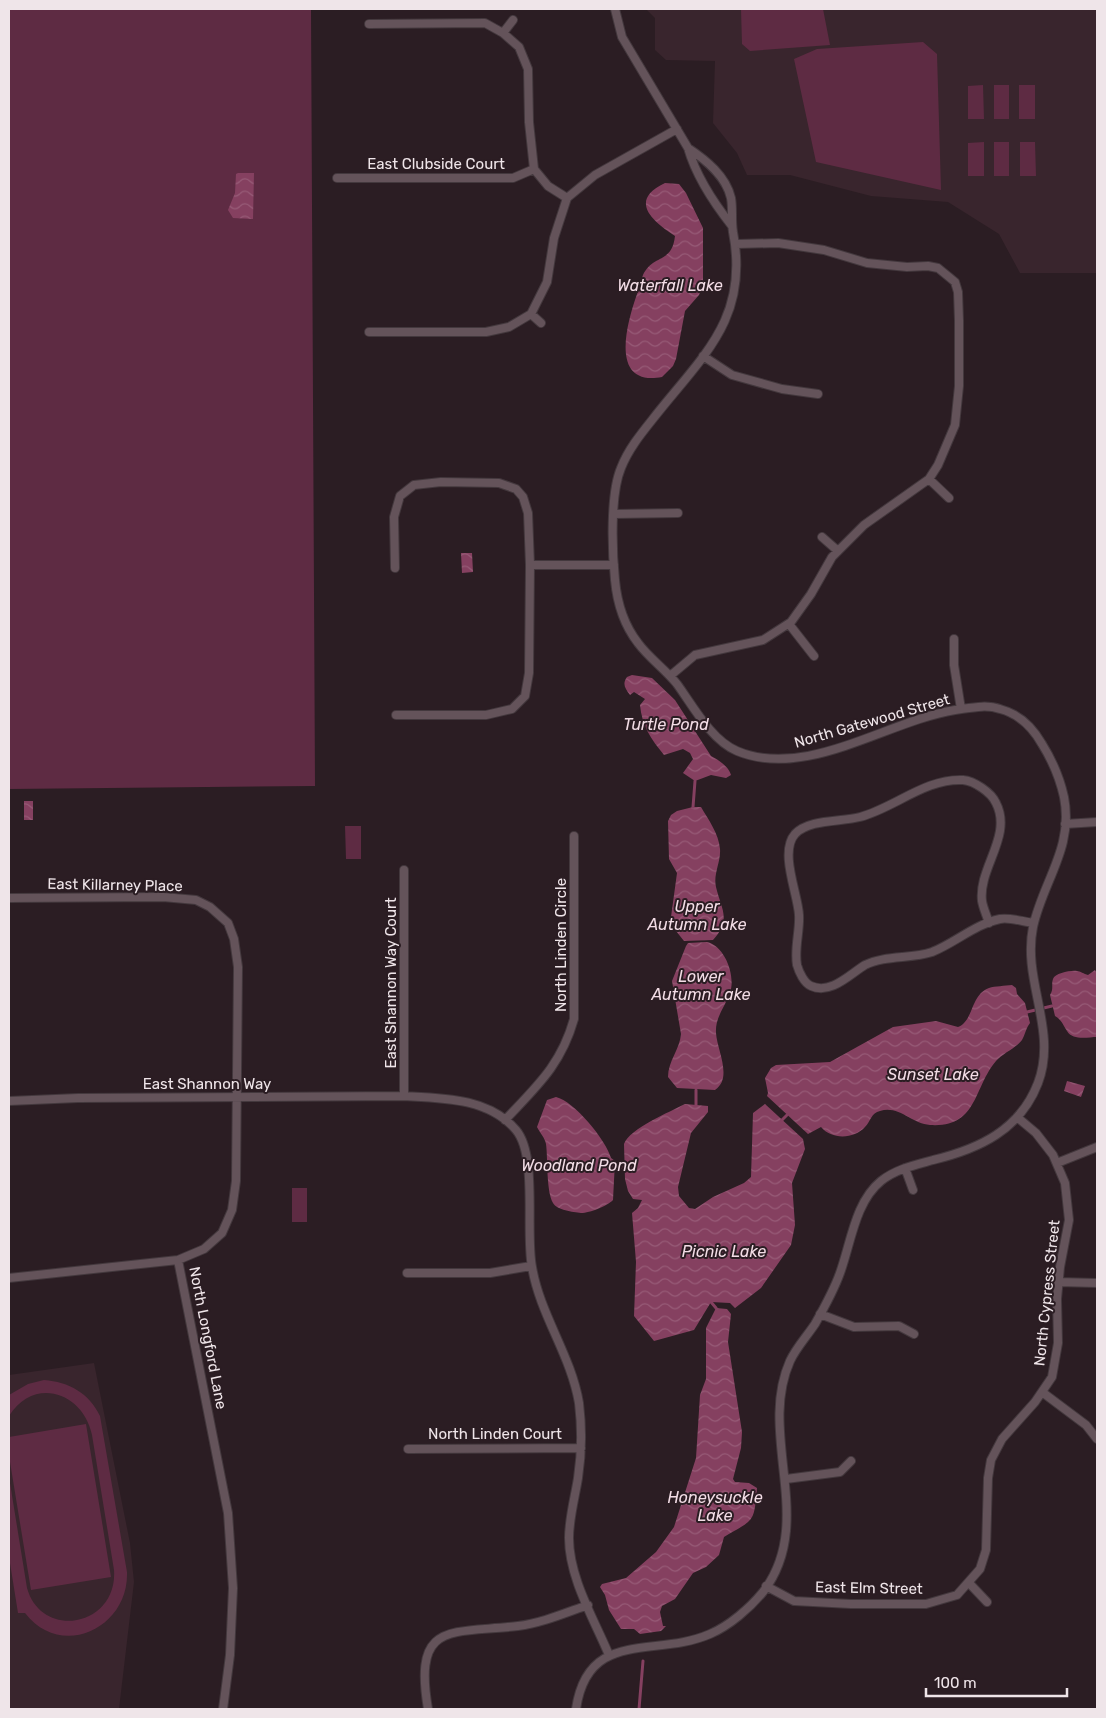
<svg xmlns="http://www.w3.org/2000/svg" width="1106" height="1718" viewBox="0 0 1106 1718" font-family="Rubik,sans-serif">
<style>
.built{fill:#39252d}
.grass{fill:#5e2b43}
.water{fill:url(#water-waves)}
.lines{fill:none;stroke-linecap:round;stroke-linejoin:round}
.stream{stroke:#854060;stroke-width:3}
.street-casing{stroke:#43383d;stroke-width:10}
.street{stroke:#64535a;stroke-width:8}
.labels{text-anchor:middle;stroke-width:4;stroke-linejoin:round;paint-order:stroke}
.street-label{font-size:15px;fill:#efe5e9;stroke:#2b1d23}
.water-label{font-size:16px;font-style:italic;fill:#f3dde6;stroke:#2b1d23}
</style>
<defs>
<pattern id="water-waves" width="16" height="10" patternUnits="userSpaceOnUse" patternTransform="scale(1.25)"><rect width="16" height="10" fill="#854060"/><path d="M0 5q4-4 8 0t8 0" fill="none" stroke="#975b77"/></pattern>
</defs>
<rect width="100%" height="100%" fill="#2b1d23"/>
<!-- built -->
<path class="built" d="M 646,9 L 1097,9 L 1097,273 L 1020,273 L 999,234 L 948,202 L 871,196 L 790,175 L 747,175 L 737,153 L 713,123 L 715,61 L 666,60 L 655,50 L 655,18 Z
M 94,1363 L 130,1543 L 134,1582 L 119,1709 L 9,1709 L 9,1375 Z"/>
<!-- grass -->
<path class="grass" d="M 9,9 L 311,9 L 315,786 L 9,789 Z
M 741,9 L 823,9 L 830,45 L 750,51 L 742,44 Z
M 923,42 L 937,54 L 941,190 L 816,162 L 794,59 L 817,49 Z
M 983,85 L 984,119 L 968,119 L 968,86 Z
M 994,85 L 1009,85 L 1009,119 L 994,119 Z
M 1019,85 L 1035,85 L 1035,119 L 1019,119 Z
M 984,142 L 984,176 L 968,176 L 968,143 Z
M 994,142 L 1009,142 L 1009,176 L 994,176 Z
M 1020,142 L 1035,142 L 1036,176 L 1020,176 Z
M 345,826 L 361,826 L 361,859 L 346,859 Z
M 292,1188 L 307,1188 L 307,1222 L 292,1222 Z
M 44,1380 C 69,1382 89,1393 100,1416 L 127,1572 C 129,1628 61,1660 25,1613 L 18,1613 L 9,1557 L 9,1477 L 27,1588 C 42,1641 118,1626 114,1570 L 92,1435 C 83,1392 34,1376 9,1416 L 9,1395 L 28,1384 Z
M 86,1424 L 111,1577 L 31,1590 L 9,1456 L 9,1437 Z"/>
<!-- water -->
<path class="water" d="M 238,173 L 254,173 L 253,219 L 233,218 L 228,210 L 235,193 L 236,174 Z
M 665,183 L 679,184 L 686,193 L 703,228 L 703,285 L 699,295 L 685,311 L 676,359 L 673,366 L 662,377 C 610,387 626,326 636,297 C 639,290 640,282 643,275 C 653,254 672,264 675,236 C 654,222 627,201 665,183 Z
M 461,553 L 472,553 L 473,572 L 462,573 Z
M 632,675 L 652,678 L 675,700 L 711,756 C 719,760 729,767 731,775 L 726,778 L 711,775 L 695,781 L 683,773 L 693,759 L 690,753 L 683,749 L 664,755 C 651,739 642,726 640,705 L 645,699 L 634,692 L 630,695 C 625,688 622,684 627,677 Z
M 33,801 L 33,820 L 24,820 L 24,801 Z
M 693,807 L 701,807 C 708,819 719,834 720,849 C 721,862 713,874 716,887 C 721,909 732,919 713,940 L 684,941 L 672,926 L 671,917 L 677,873 L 669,859 L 668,821 L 671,815 L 677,811 Z
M 707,942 C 725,946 736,976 730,993 C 725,1007 715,1017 716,1033 C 717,1050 733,1078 715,1090 L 677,1088 L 668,1077 C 668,1061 680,1049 681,1034 L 672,981 L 686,946 L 688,943 Z
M 1095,970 L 1097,974 L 1097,1037 C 1088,1037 1073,1041 1067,1031 C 1063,1025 1062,1020 1055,1016 L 1050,995 C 1054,989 1051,985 1053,979 C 1055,973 1071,970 1077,971 C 1080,971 1084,974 1088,975 Z
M 1012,985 L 1016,988 L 1017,994 L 1025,1003 L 1030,1023 C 1026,1028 1025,1035 1022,1040 C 1016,1048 1003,1053 996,1061 C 973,1088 978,1128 930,1125 C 912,1124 899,1105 880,1111 C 871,1113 871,1121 865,1127 C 854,1139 832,1140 821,1127 L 808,1134 L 767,1096 L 768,1093 L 765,1078 L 771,1068 L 776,1065 L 830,1062 L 893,1027 L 936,1021 L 958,1027 C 974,1021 970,995 989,988 C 995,986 1005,986 1012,985 Z
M 1067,1081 L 1085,1086 L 1081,1097 L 1064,1091 Z
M 556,1097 C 574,1101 606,1140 611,1158 L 615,1161 L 613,1200 C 607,1206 590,1213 581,1213 C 573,1212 557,1210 553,1203 C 546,1191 548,1158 546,1144 C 545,1138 540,1133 537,1127 L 547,1100 Z
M 685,1104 L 708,1106 L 708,1112 L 691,1133 L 678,1187 L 679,1196 L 689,1208 L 695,1209 L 713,1197 L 744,1183 L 751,1177 L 753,1113 L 765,1104 L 803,1139 L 805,1149 L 792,1183 L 795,1225 L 791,1245 L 761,1288 L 735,1308 L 730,1303 L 711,1302 L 694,1330 L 654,1341 L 634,1316 L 636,1262 L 632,1213 L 638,1208 L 642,1200 L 633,1199 L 628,1191 L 625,1179 L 624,1144 C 630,1128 670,1112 685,1104 Z
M 716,1308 L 727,1309 L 731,1314 L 728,1342 L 742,1432 L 741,1448 L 733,1479 L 735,1482 L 749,1483 L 757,1488 C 754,1524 754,1519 724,1537 L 719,1555 L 706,1567 L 693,1573 L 675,1599 L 662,1606 L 660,1612 L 663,1626 L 666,1626 L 661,1631 L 640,1634 L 634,1629 L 621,1629 L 609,1610 L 605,1595 L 600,1587 L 602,1584 L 626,1578 L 656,1552 L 674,1527 L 696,1458 L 700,1395 L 706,1379 L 706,1328 Z"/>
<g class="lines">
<!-- stream -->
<path class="stream" d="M 693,807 L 695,781
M 1027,1012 L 1052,1006
M 696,1090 L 696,1105
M 782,1120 L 787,1115
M 616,1168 L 625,1167
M 711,1302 L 716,1308
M 639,1709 L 643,1661"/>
<!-- street casing -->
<g class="street-casing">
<path id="street" d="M 615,9 L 622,37 L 688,148 C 696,176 713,202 732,226
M 369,24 L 485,23 L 503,33 L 519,47 L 528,69 L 529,122 L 534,169 L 548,186 L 567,198
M 503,33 L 513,20
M 337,178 L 513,178 L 534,169
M 531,314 L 541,323
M 369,332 L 486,332 L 509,327 L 531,314 L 547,282 L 554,238 L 567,198 L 595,175 L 677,129
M 703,356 L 732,375 L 782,389 L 818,394
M 929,479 L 949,498
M 614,514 L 678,513
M 822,537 L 838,551
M 530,565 L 614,565
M 395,568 L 394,517 L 400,496 L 414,485 L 441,482 L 499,483 L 516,489 L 523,497 L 528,513 L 530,565 L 529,673 L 525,696 L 512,709 L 486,715 L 396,715
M 789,624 L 814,656
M 954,639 L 954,665 L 961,709
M 670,676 L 695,655 L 763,640 L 791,622 L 811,594 L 832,557 L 864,525 L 929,479 L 938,465 L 955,425 L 959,386 L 959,321 L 958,292 L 955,282 L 949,277 L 938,268 L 928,266 L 907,267 L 867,263 L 824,250 L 778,243 L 736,244
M 1065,824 L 1097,822
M 9,898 L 163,897 L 196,900 L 210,907 L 228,923 L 234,939 L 238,967 L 236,1181 L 232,1210 L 222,1233 L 204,1249 L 178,1260 L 9,1278
M 989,923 C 987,916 983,908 982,901 C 978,868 1013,836 996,803 C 991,792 974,781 963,780 C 926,778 894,808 860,817 C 841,822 809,819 795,834 C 779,852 798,894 799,915 C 800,931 794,949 797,965 C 799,972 804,983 811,986 C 831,995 850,974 865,965 C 885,955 911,959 932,952 C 955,943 975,924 1000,919 C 1010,917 1024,922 1034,923
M 404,1096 L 404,870
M 9,1101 L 78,1098 L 404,1096 C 443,1098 489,1098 516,1130 C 538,1156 525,1232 532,1267 C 540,1315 571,1355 579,1403 C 582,1428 582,1452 578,1478 C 575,1497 569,1518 569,1538 C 569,1578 594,1619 609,1655
M 505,1120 C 537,1086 561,1065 574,1019 L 574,836
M 1057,1163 L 1097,1147
M 905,1168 L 913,1190
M 178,1260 L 228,1513 L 233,1588 L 230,1655 L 223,1709
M 407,1273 L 490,1273 L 531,1266
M 1058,1282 L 1097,1283
M 820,1314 L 854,1327 L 899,1326 L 914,1334
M 1042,1392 L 1086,1425 L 1097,1439
M 408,1449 L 581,1448
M 786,1479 L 840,1472 L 851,1461
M 969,1583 L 987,1602
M 766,1586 L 794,1601 L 851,1604 L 926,1604 L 957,1595 L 980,1569 L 986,1550 L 988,1478 L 991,1460 L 1002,1439 L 1035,1402 L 1052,1377 L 1058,1343 L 1057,1299 L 1060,1267 L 1069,1220 L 1065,1183 L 1053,1155 L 1036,1133 L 1017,1117
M 428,1709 C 413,1620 451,1634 518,1626 C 542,1623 565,1613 588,1605
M 576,1709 C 588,1628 655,1658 710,1634 C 729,1626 750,1608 763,1592 C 817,1522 757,1435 790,1361 C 796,1348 807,1336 815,1324 C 824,1308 834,1290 840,1273 C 851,1243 855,1202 881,1181 C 896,1169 915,1165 933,1160 C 979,1149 1020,1130 1038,1083 C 1058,1030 1022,981 1033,927 C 1043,881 1074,848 1064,797 C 1060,779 1052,760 1042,744 C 1033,728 1019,714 1000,709 C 986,704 970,708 955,710 C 887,721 806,780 737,751 C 711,740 693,706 677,684 C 665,669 649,658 638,643 C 624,625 617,602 615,580 C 612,551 610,494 621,468 C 628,450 640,435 652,420 C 701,357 750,320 733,232 C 731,220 733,209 731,198 C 726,176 706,160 688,148"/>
</g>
<!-- street -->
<use href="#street" class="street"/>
</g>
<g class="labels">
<!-- street labels -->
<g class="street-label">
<text x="436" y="169">East Clubside Court</text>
<text transform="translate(872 721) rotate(-16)" y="5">North Gatewood Street</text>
<text transform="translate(115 885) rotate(1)" y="5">East Killarney Place</text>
<text transform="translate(561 945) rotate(-90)" y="5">North Linden Circle</text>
<text transform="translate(391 983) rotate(-90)" y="5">East Shannon Way Court</text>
<text x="207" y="1089">East Shannon Way</text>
<text transform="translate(1047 1293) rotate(-84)" y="5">North Cypress Street</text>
<text transform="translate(208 1338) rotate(79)" y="5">North Longford Lane</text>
<text x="495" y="1439">North Linden Court</text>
<text transform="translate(869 1588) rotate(1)" y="5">East Elm Street</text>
</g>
<!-- water labels -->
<g class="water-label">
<text x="670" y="291">Waterfall Lake</text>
<text x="666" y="730">Turtle Pond</text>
<text x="697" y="912">Upper<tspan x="697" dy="18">Autumn Lake</tspan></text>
<text x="701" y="982">Lower<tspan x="701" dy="18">Autumn Lake</tspan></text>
<text x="933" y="1080">Sunset Lake</text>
<text x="579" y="1171">Woodland Pond</text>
<text x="724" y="1257">Picnic Lake</text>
<text x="715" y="1503">Honeysuckle<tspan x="715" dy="18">Lake</tspan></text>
</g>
</g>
<!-- border -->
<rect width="1106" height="1718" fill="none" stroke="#efe5e9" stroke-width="20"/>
<!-- scale -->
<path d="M926 1688v8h141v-8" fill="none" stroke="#efe5e9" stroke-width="2.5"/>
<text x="934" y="1688" font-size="15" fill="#efe5e9" stroke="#2b1d23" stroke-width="4" paint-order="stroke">100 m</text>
</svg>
